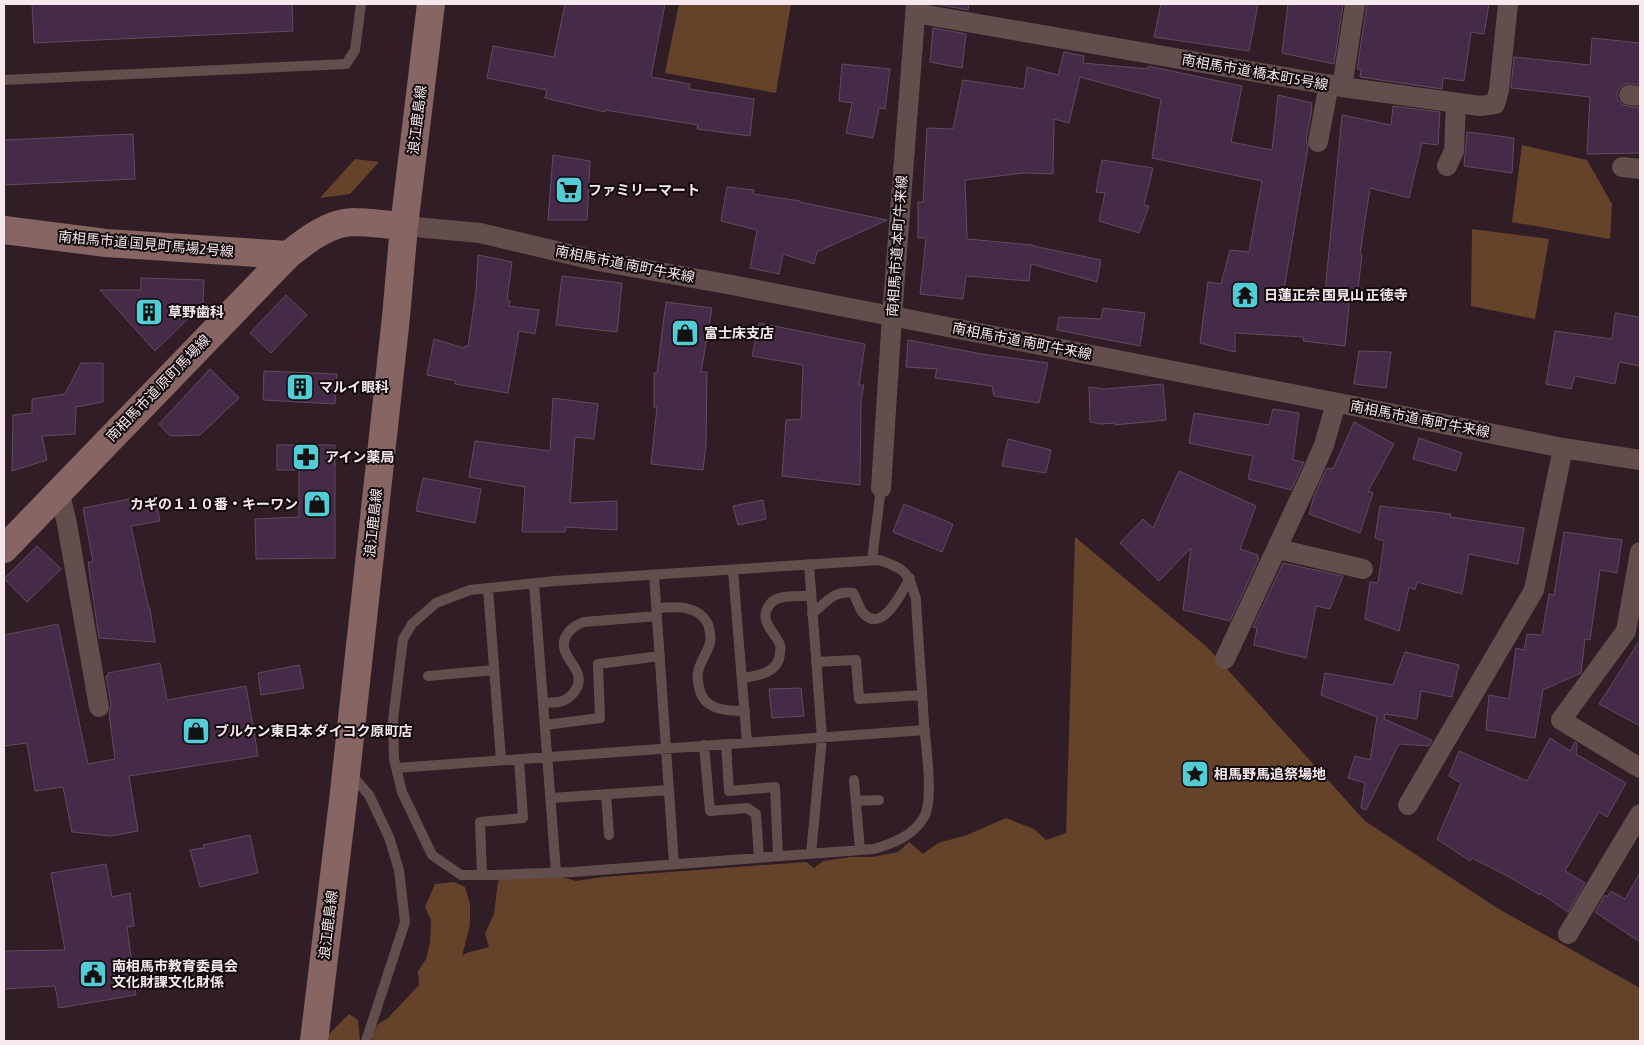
<svg xmlns="http://www.w3.org/2000/svg" width="1644" height="1045" viewBox="0 0 1644 1045" font-family="'Asap Condensed','Noto Sans JP',sans-serif">
<style>
.green{fill:#65432b}
.building{fill:#462b48;stroke:#5d4d5f}
.lines{fill:none;stroke-linecap:round;stroke-linejoin:round}
.lane{stroke:#624e4c;stroke-width:10}
.street{stroke:#624e4c;stroke-width:20}
.secondary{stroke:#866562;stroke-width:28}
.labels{text-anchor:middle;stroke-width:4;stroke-linejoin:round;paint-order:stroke}
.street-label{font-size:14px;fill:#f6e8ed;stroke:#130a0d}
.poi-label{font-size:14px;font-weight:bold;fill:#f6e8ed;stroke:#130a0d;text-anchor:start}
</style>
<rect width="100%" height="100%" fill="#311d25"/>
<!-- green -->
<path class="green" d="M 679,4 L 791,4 L 776,93 L 665,73 Z
M 1522,145 L 1587,160 L 1612,204 L 1610,239 L 1512,222 Z
M 355,159 L 379,162 L 350,194 L 320,198 Z
M 1472,229 L 1549,239 L 1535,319 L 1471,306 Z
M 1075,537 L 1207,647 L 1365,821 L 1497,908 L 1640,988 L 1640,1041 L 375,1041 L 371,1038 L 378,1024 L 388,1018 L 419,985 L 418,971 L 426,959 L 430,943 L 431,920 L 425,907 L 435,884 L 454,882 L 465,887 L 470,904 L 470,925 L 462,956 L 466,953 L 489,947 L 485,934 L 494,914 L 498,881 L 528,868 L 576,881 L 602,877 L 806,862 L 814,868 L 823,861 L 851,857 L 872,857 L 898,852 L 909,842 L 923,854 L 938,843 L 967,835 L 1006,818 L 1034,829 L 1046,840 L 1066,833 Z
M 349,1014 L 358,1020 L 360,1041 L 324,1041 L 324,1039 Z"/>
<!-- building -->
<path class="building" d="M 32,4 L 292,4 L 293,31 L 34,43 Z
M 565,4 L 665,4 L 651,77 L 690,84 L 689,89 L 754,99 L 750,136 L 697,129 L 698,125 L 605,110 L 605,112 L 545,98 L 547,90 L 487,78 L 493,46 L 554,57 Z
M 935,4 L 969,4 L 968,10 Z
M 1161,4 L 1258,4 L 1249,51 L 1154,37 Z
M 1288,4 L 1343,4 L 1334,64 L 1282,53 Z
M 1367,4 L 1489,4 L 1484,34 L 1471,32 L 1464,81 L 1443,78 L 1442,89 L 1360,77 L 1361,70 L 1357,69 Z
M 933,28 L 966,34 L 962,68 L 930,62 Z
M 1592,38 L 1640,43 L 1640,84 L 1624,84 L 1619,89 L 1617,94 L 1618,100 L 1623,105 L 1640,108 L 1640,153 L 1587,154 L 1590,97 L 1511,88 L 1514,57 L 1590,65 Z
M 1064,52 L 1084,56 L 1083,63 L 1148,69 L 1148,66 L 1242,86 L 1231,142 L 1272,150 L 1278,95 L 1312,103 L 1311,109 L 1312,109 L 1306,140 L 1308,147 L 1283,295 L 1324,303 L 1342,115 L 1391,125 L 1393,106 L 1440,112 L 1438,145 L 1422,143 L 1409,198 L 1370,188 L 1360,254 L 1362,255 L 1357,297 L 1350,295 L 1345,346 L 1303,341 L 1304,337 L 1235,333 L 1235,352 L 1200,343 L 1208,282 L 1221,284 L 1230,250 L 1249,252 L 1262,181 L 1152,158 L 1161,99 L 1080,77 L 1069,123 L 1054,119 L 1053,174 L 1024,173 L 965,180 L 967,239 L 1033,245 L 1033,246 L 1101,260 L 1097,282 L 1031,264 L 1029,281 L 966,276 L 963,299 L 920,294 L 926,238 L 918,238 L 918,202 L 923,202 L 927,128 L 953,129 L 963,80 L 1024,89 L 1027,67 L 1058,75 Z
M 842,64 L 890,69 L 885,109 L 879,108 L 873,138 L 846,133 L 852,103 L 839,101 Z
M 1467,132 L 1514,138 L 1512,173 L 1464,166 Z
M 133,134 L 135,179 L 4,185 L 4,140 Z
M 553,155 L 590,161 L 587,220 L 548,220 Z
M 1102,160 L 1153,168 L 1144,205 L 1149,206 L 1139,233 L 1099,221 L 1105,193 L 1096,192 Z
M 727,187 L 754,190 L 753,194 L 800,201 L 800,202 L 887,220 L 817,252 L 814,264 L 783,254 L 779,274 L 750,268 L 757,230 L 721,221 Z
M 478,255 L 512,262 L 507,300 L 510,301 L 509,306 L 539,310 L 535,334 L 519,331 L 508,393 L 455,384 L 456,381 L 427,375 L 434,339 L 464,348 L 465,346 L 468,347 L 476,291 Z
M 562,276 L 622,283 L 617,332 L 556,325 Z
M 141,278 L 204,280 L 203,304 L 155,351 L 100,290 L 141,290 Z
M 286,295 L 307,315 L 271,353 L 250,333 Z
M 666,302 L 712,308 L 701,372 L 707,372 L 706,445 L 703,470 L 651,464 L 657,407 L 654,407 L 654,373 L 657,373 Z
M 1103,308 L 1145,313 L 1140,346 L 1057,330 L 1059,317 L 1101,319 Z
M 1615,313 L 1640,317 L 1640,366 L 1619,362 L 1615,384 L 1575,376 L 1571,389 L 1546,384 L 1555,331 L 1612,339 Z
M 759,323 L 865,344 L 859,385 L 864,385 L 861,400 L 860,485 L 782,476 L 786,420 L 801,419 L 803,365 L 752,356 Z
M 908,340 L 982,354 L 1048,363 L 1039,403 L 994,396 L 992,386 L 935,378 L 937,369 L 906,367 Z
M 1359,351 L 1391,352 L 1386,388 L 1354,384 Z
M 81,363 L 103,363 L 103,402 L 76,407 L 75,434 L 42,436 L 47,460 L 12,471 L 13,415 L 32,413 L 32,399 L 65,394 Z
M 210,369 L 239,398 L 200,435 L 170,436 L 159,424 Z
M 264,371 L 337,374 L 335,404 L 263,400 Z
M 1163,384 L 1166,420 L 1115,425 L 1115,423 L 1101,424 L 1090,422 L 1089,387 L 1104,389 Z
M 553,398 L 598,404 L 594,439 L 575,437 L 570,503 L 617,501 L 617,530 L 566,527 L 565,532 L 522,532 L 525,487 L 469,477 L 475,441 L 550,451 Z
M 1273,409 L 1299,413 L 1293,460 L 1304,462 L 1291,490 L 1248,479 L 1253,456 L 1189,443 L 1194,413 L 1269,425 Z
M 1354,422 L 1394,444 L 1368,491 L 1373,493 L 1360,533 L 1309,514 L 1314,496 L 1327,468 L 1333,469 Z
M 1419,438 L 1462,453 L 1456,471 L 1413,459 Z
M 1008,439 L 1051,450 L 1046,473 L 1002,466 Z
M 277,445 L 335,445 L 335,558 L 256,559 L 255,519 L 299,517 L 299,470 L 277,470 Z
M 1179,471 L 1256,506 L 1240,549 L 1258,555 L 1257,558 L 1259,558 L 1230,621 L 1183,610 L 1191,548 L 1159,581 L 1120,543 L 1143,519 L 1153,528 Z
M 423,478 L 481,489 L 475,523 L 416,511 Z
M 129,499 L 156,501 L 160,521 L 131,526 L 149,609 L 150,609 L 155,642 L 99,638 L 88,562 L 93,562 L 83,508 Z
M 763,500 L 766,519 L 738,525 L 733,506 Z
M 904,504 L 953,524 L 942,552 L 893,532 Z
M 1380,506 L 1451,514 L 1450,517 L 1524,528 L 1518,564 L 1469,554 L 1462,594 L 1417,582 L 1415,590 L 1409,587 L 1399,631 L 1365,619 L 1370,582 L 1378,583 L 1384,541 L 1375,538 Z
M 1564,532 L 1622,540 L 1617,573 L 1600,570 L 1590,640 L 1585,639 L 1581,673 L 1543,690 L 1535,738 L 1486,730 L 1489,695 L 1509,699 L 1516,648 L 1524,650 L 1527,634 L 1542,635 L 1549,594 L 1554,595 Z
M 37,546 L 61,569 L 27,602 L 4,579 Z
M 1283,563 L 1343,576 L 1330,609 L 1316,606 L 1306,658 L 1254,645 L 1257,628 L 1253,627 Z
M 58,624 L 88,764 L 115,759 L 109,713 L 111,705 L 106,676 L 108,676 L 108,673 L 160,663 L 167,700 L 246,686 L 258,756 L 129,776 L 138,831 L 111,836 L 72,832 L 63,787 L 35,791 L 27,743 L 4,746 L 4,635 Z
M 1640,640 L 1640,726 L 1599,704 Z
M 1405,652 L 1459,665 L 1452,697 L 1421,691 L 1417,719 L 1385,714 L 1384,719 L 1432,740 L 1429,746 L 1399,744 L 1366,810 L 1361,808 L 1365,783 L 1348,778 L 1355,756 L 1370,760 L 1377,717 L 1321,695 L 1325,673 L 1393,685 Z
M 299,665 L 304,688 L 261,695 L 258,673 Z
M 801,688 L 804,716 L 772,718 L 769,689 Z
M 1550,738 L 1570,751 L 1575,742 L 1577,744 L 1576,754 L 1626,783 L 1607,817 L 1599,812 L 1565,871 L 1585,883 L 1568,912 L 1540,893 L 1540,895 L 1511,878 L 1472,858 L 1470,861 L 1437,839 L 1461,783 L 1449,776 L 1459,751 L 1527,781 Z
M 250,835 L 258,873 L 200,887 L 190,850 L 204,848 L 203,845 Z
M 106,864 L 112,897 L 130,893 L 134,926 L 127,927 L 136,995 L 59,1008 L 55,986 L 4,989 L 4,951 L 65,950 L 51,873 Z
M 1640,873 L 1640,942 L 1595,912 L 1605,895 L 1607,897 L 1611,891 L 1625,899 Z"/>
<g class="lines">
<!-- lane -->
<path class="lane" d="M 4,80 L 346,64 L 355,50 L 361,4
M 872,560 L 881,488
M 879,560 C 906,569 908,572 916,599 C 918,641 922,683 924,725 C 926,746 934,801 924,817 C 913,836 894,843 874,849 L 573,872 L 495,875 L 461,875 L 432,855 L 402,792 L 394,759 L 393,720 L 403,639 L 412,624 L 436,603 L 470,590 L 555,581 Z
M 809,564 L 822,738 L 811,854
M 733,570 L 747,743
M 654,575 L 674,864
M 534,584 L 556,872
M 488,588 L 501,760
M 657,608 C 675,607 698,604 708,624 C 710,630 711,637 710,643 C 707,653 700,662 698,672 C 697,676 698,682 699,687 C 703,710 725,711 745,711
M 812,614 C 826,602 834,590 853,593 C 858,600 858,608 864,614 C 883,634 903,590 910,578
M 816,662 L 856,660 L 859,699 L 922,695
M 428,676 L 494,670
M 742,678 C 757,676 779,673 780,653 C 780,652 781,647 780,645 C 776,633 759,622 768,607 C 771,602 775,599 780,598 C 789,595 801,596 811,596
M 543,703 C 548,702 554,703 559,702 C 572,699 583,685 577,672 C 574,665 568,659 565,651 C 560,637 572,626 584,622 L 657,616
M 545,725 L 600,718 L 598,664 L 660,656
M 726,744 L 729,791 L 775,787 L 778,856
M 704,745 L 710,811 L 747,808 L 756,814 L 759,858
M 396,768 L 925,730
M 350,773 L 369,795 L 389,837 L 399,870 L 405,922 L 366,1041
M 854,780 L 860,850
M 606,794 L 609,835
M 551,798 L 669,790
M 856,801 L 879,800
M 482,875 L 480,822 L 523,818 L 519,759"/>
<!-- street -->
<path class="street" d="M 915,13 L 1342,87 L 1480,106 L 1495,104 L 1499,90 L 1508,4
M 1342,87 L 1355,4
M 1629,95 L 1640,96
M 1318,142 L 1329,84
M 1447,166 L 1454,151 L 1456,103
M 1622,167 L 1640,169
M 404,226 L 480,233 L 598,261 L 732,285 L 1359,407 L 1563,448 L 1640,460
M 881,488 L 892,316 L 916,4
M 59,490 L 67,524 L 99,707
M 1278,549 L 1363,569
M 1640,552 L 1626,631 L 1561,720 L 1640,768
M 1225,659 L 1311,475 L 1324,445 L 1336,403
M 1408,805 L 1534,590 L 1563,448
M 1568,934 L 1640,814"/>
<!-- secondary -->
<path class="secondary" d="M 4,230 L 106,243 L 288,255
M 4,549 L 288,255 C 307,240 328,223 353,222 C 370,222 387,225 404,226
M 314,1041 L 343,801 L 396,317 L 404,226 L 431,4"/>
</g>
<!-- icons -->
<defs>
<g id="supermarket-square" transform="scale(1.4375)"><rect x="-9" y="-9" width="18" height="18" rx="4" fill="#52ccd5" stroke="#130a0d"/><path d="M-6-5.5h2.5l.6 2H6L4.5 2H-2.5L-4.4-4H-6ZM-1.5 3.2a1.3 1.3 0 1 0 .1 0ZM3 3.2a1.3 1.3 0 1 0 .1 0Z" fill="#111"/></g>
<g id="temple-square" transform="scale(1.4375)"><rect x="-9" y="-9" width="18" height="18" rx="4" fill="#52ccd5" stroke="#130a0d"/><path d="M0-6L5-2H3V0L6.5 2.5H4V6H1.5V3h-3V6H-4V2.5H-6.5L-3 0V-2H-5Z" fill="#111"/></g>
<g id="building-square" transform="scale(1.4375)"><rect x="-9" y="-9" width="18" height="18" rx="4" fill="#52ccd5" stroke="#130a0d"/><path d="M-4-6H4V6H1V3H-1V6H-4ZM-2.5-4.3h1.7v1.8h-1.7ZM.8-4.3h1.7v1.8H.8ZM-2.5-1h1.7V.8h-1.7ZM.8-1h1.7V.8H.8Z" fill="#111"/></g>
<g id="shop-square" transform="scale(1.4375)"><rect x="-9" y="-9" width="18" height="18" rx="4" fill="#52ccd5" stroke="#130a0d"/><path d="M-5-2.5h2.3a2.7 3.5 0 0 1 5.4 0H5L5.5 6h-11ZM-1.5-2.5h3a1.5 2.3 0 0 0-3 0Z" fill="#111"/></g>
<g id="pharmacy-square" transform="scale(1.4375)"><rect x="-9" y="-9" width="18" height="18" rx="4" fill="#52ccd5" stroke="#130a0d"/><path d="M-2-6h4v4h4v4h-4v4h-4v-4h-4v-4h4Z" fill="#111"/></g>
<g id="sight-square" transform="scale(1.4375)"><rect x="-9" y="-9" width="18" height="18" rx="4" fill="#52ccd5" stroke="#130a0d"/><path d="M0-6L1.8-2.2L6-1.7L2.9 1.2L3.7 5.4L0 3.3L-3.7 5.4L-2.9 1.2L-6-1.7L-1.8-2.2Z" fill="#111"/></g>
<g id="civic-square" transform="scale(1.4375)"><rect x="-9" y="-9" width="18" height="18" rx="4" fill="#52ccd5" stroke="#130a0d"/><path d="M-.6-6.5H3V-4.5H.6V-3L4-1V1h2V6H-6V1h2V-1L-.6-3ZM-1.2 2.5V6h2.4V2.5Z" fill="#111"/></g>
</defs>
<g fill-rule="evenodd">
<use href="#supermarket-square" x="569" y="190"/>
<use href="#temple-square" x="1245" y="295"/>
<use href="#building-square" x="149" y="312"/>
<use href="#shop-square" x="685" y="333"/>
<use href="#building-square" x="300" y="387"/>
<use href="#pharmacy-square" x="306" y="457"/>
<use href="#shop-square" x="317" y="504"/>
<use href="#shop-square" x="196" y="731"/>
<use href="#sight-square" x="1195" y="774"/>
<use href="#civic-square" x="93" y="974"/>
</g>
<g class="labels">
<!-- street labels -->
<g class="street-label">
<text transform="translate(1255 72) rotate(10)" y="5">南相馬市道 橋本町5号線</text>
<text transform="translate(417 120) rotate(-83)" y="5">浪江鹿島線</text>
<text transform="translate(146 244) rotate(5)" y="5">南相馬市道 国見町馬場2号線</text>
<text transform="translate(897 246) rotate(-86)" y="5">南相馬市道 本町牛来線</text>
<text transform="translate(625 264) rotate(11)" y="5">南相馬市道 南町牛来線</text>
<text transform="translate(1022 341) rotate(11)" y="5">南相馬市道 南町牛来線</text>
<text transform="translate(158 388) rotate(-46)" y="5">南相馬市道 原町馬場線</text>
<text transform="translate(1420 419) rotate(11)" y="5">南相馬市道 南町牛来線</text>
<text transform="translate(373 523) rotate(-84)" y="5">浪江鹿島線</text>
<text transform="translate(328 925) rotate(-83)" y="5">浪江鹿島線</text>
</g>
<!-- poi labels -->
<g class="poi-label">
<text x="588" y="195">ファミリーマート</text>
<text x="1264" y="300">日蓮正宗 国見山 正徳寺</text>
<text x="168" y="317">草野歯科</text>
<text x="704" y="338">富士床支店</text>
<text x="319" y="392">マルイ眼科</text>
<text x="325" y="462">アイン薬局</text>
<text x="298" y="509" text-anchor="end">カギの１１０番・キーワン</text>
<text x="215" y="736">ブルケン東日本 ダイコク原町店</text>
<text x="1214" y="779">相馬野馬追祭場地</text>
<text x="112" y="971">南相馬市教育委員会<tspan x="112" dy="16">文化財課文化財係</tspan></text>
</g>
</g>
<!-- border -->
<rect width="1644" height="1045" fill="none" stroke="#f6e8ed" stroke-width="10"/>
</svg>
